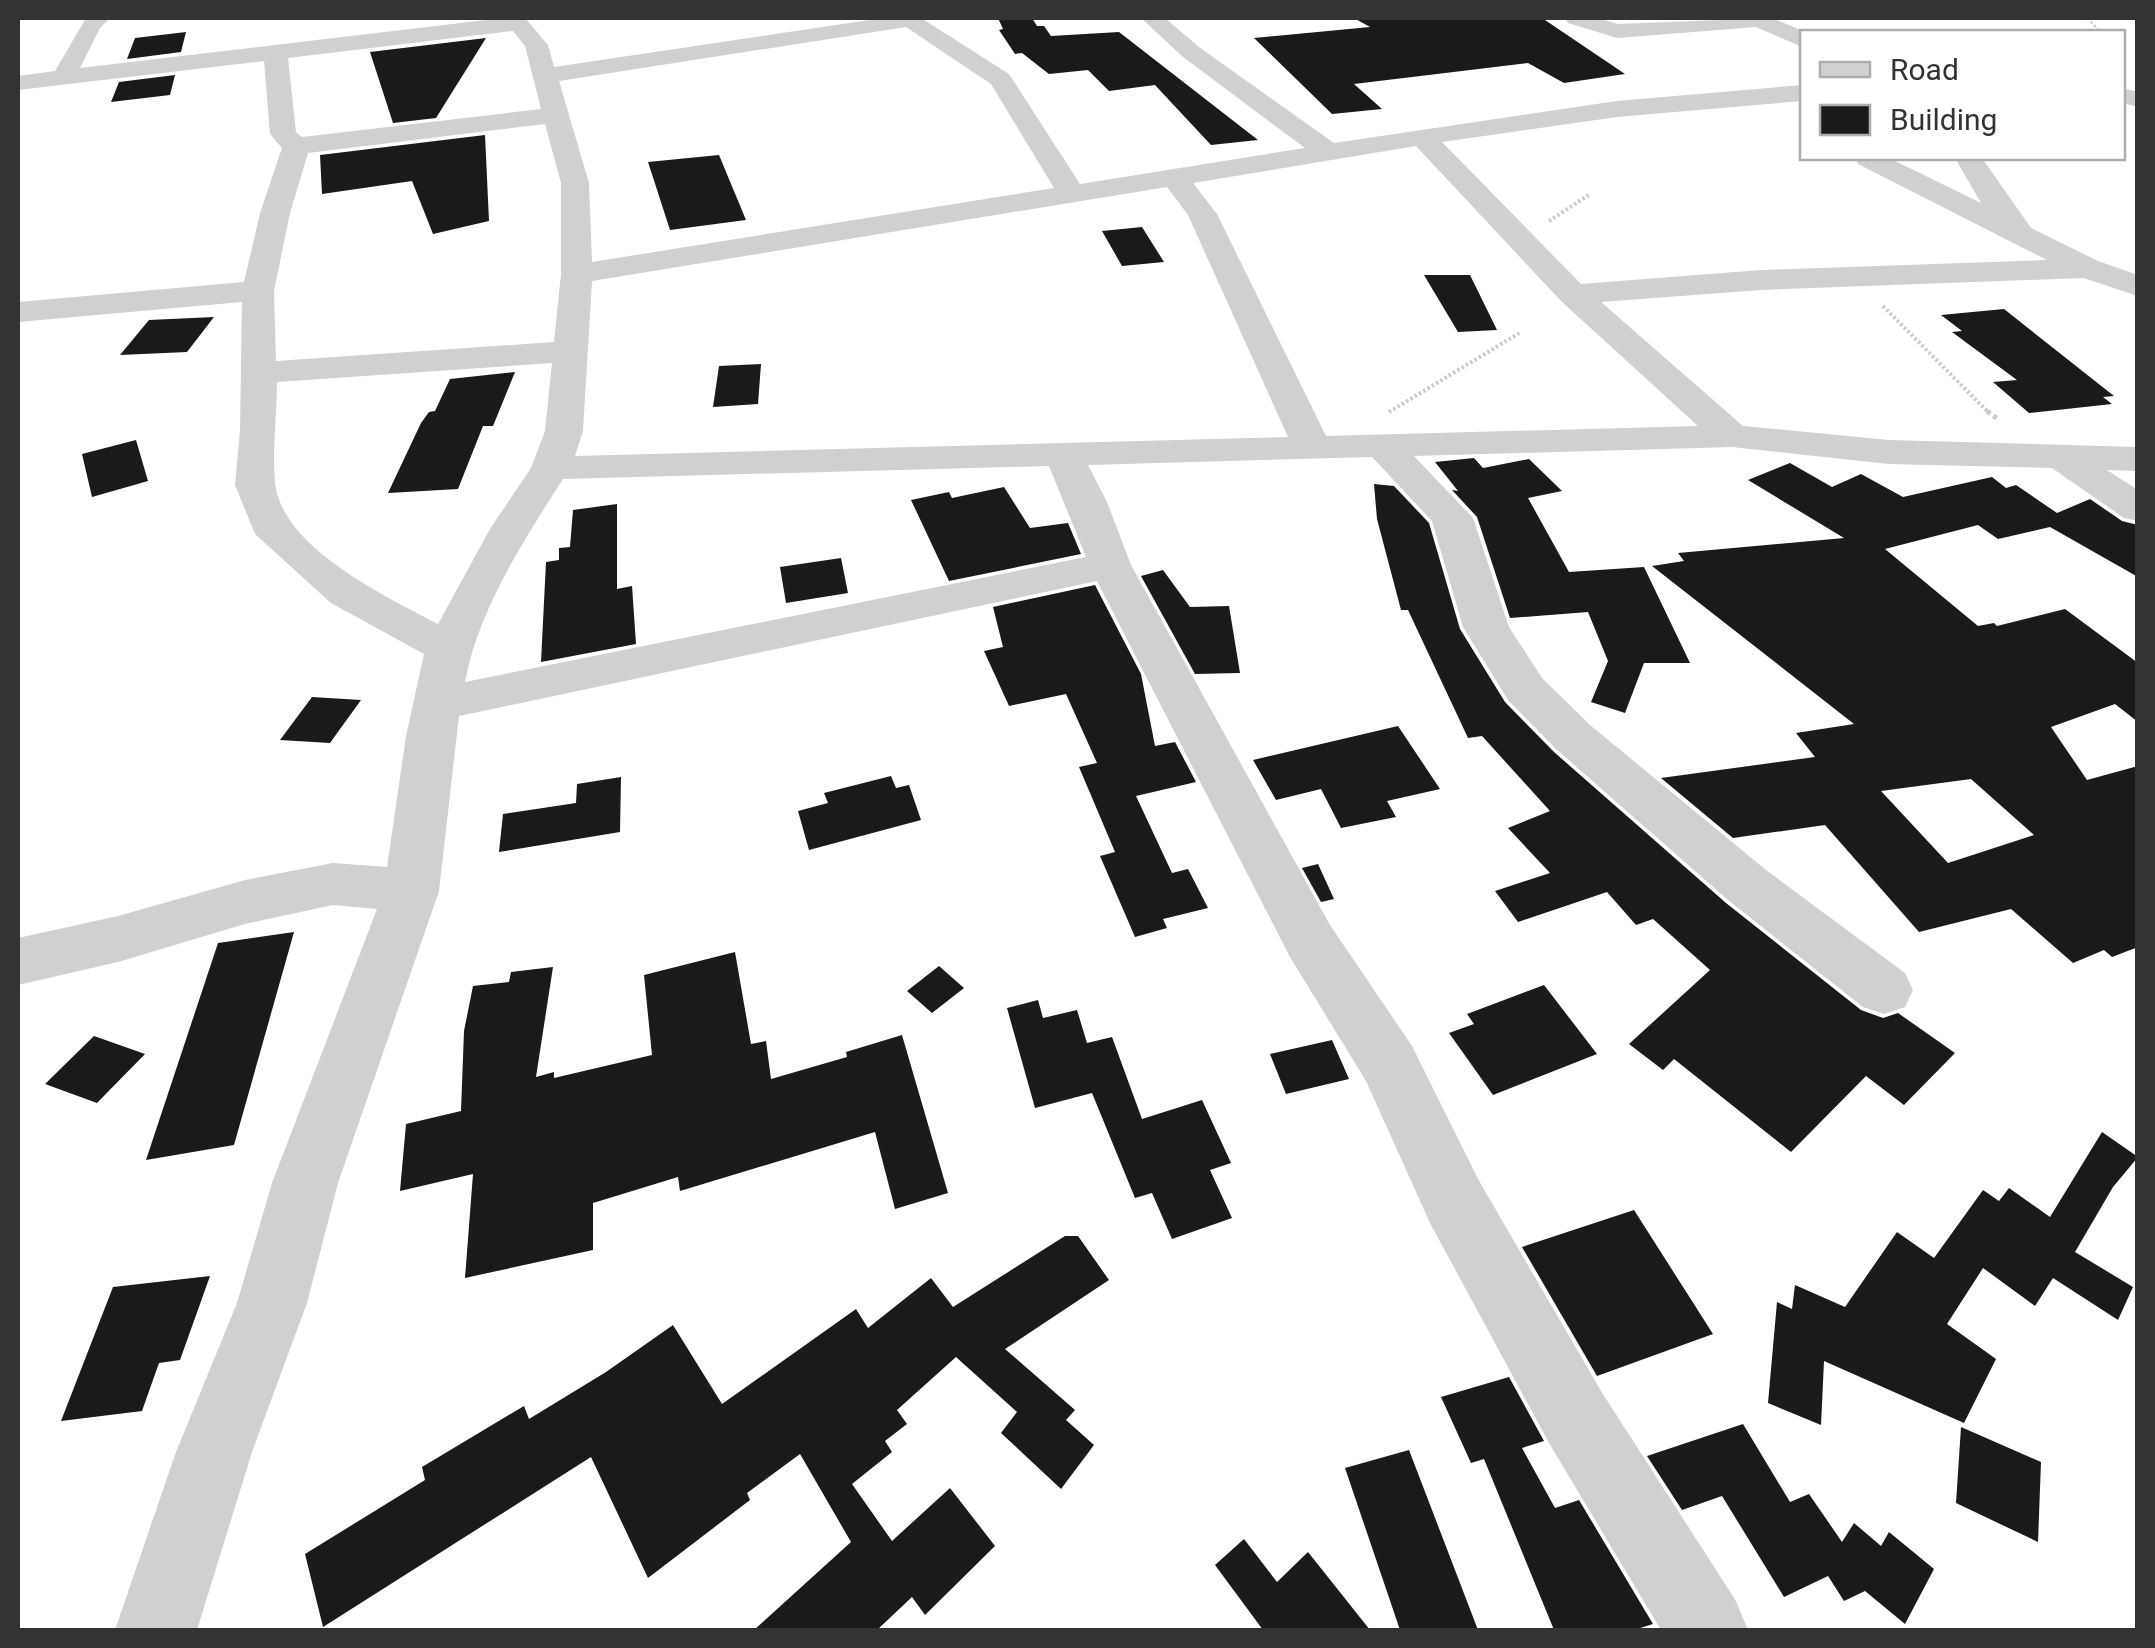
<svg xmlns="http://www.w3.org/2000/svg" width="2155" height="1648" viewBox="0 0 2155 1648" font-family="Roboto,sans-serif">
<style>
.building{fill:#1a1a1a;fill-rule:evenodd}
.lines{fill:none;stroke-linecap:round;stroke-linejoin:round}
.path-far2{stroke:#cacaca;stroke-width:2.5;stroke-dasharray:2.5 2.5;stroke-linecap:butt}
.path-far1{stroke:#cacaca;stroke-width:4;stroke-dasharray:2.5 2.5;stroke-linecap:butt}
.path{stroke:#cacaca;stroke-width:5;stroke-dasharray:4 4;stroke-linecap:butt}
.minor{fill:#d0d0d0;fill-rule:evenodd}
</style>
<rect width="100%" height="100%" fill="#fff"/>
<!-- building -->
<path class="building" d="M 998,18 L 1032,18 L 1037,26 L 1044,26 L 1051,36 L 1119,32 L 1258,140 L 1211,145 L 1155,85 L 1109,91 L 1088,70 L 1049,74 L 1022,53 L 1015,54 L 999,30 L 1003,29 Z
M 1354,18 L 1542,18 L 1625,74 L 1564,83 L 1528,63 L 1354,84 L 1382,109 L 1332,114 L 1254,38 L 1370,27 Z
M 186,32 L 181,52 L 127,59 L 135,38 Z
M 486,38 L 436,118 L 393,123 L 370,52 Z
M 175,75 L 170,95 L 111,102 L 119,82 Z
M 485,135 L 489,221 L 433,234 L 412,181 L 322,194 L 320,155 Z
M 719,155 L 746,220 L 670,230 L 648,162 Z
M 1142,227 L 1164,262 L 1122,266 L 1102,231 Z
M 1424,275 L 1470,275 L 1497,330 L 1458,332 Z
M 2004,309 L 2114,396 L 2103,397 L 2112,404 L 2029,413 L 1993,382 L 2017,380 L 1952,332 L 1962,331 L 1941,315 Z
M 214,317 L 187,352 L 120,355 L 149,320 Z
M 761,364 L 758,404 L 713,407 L 719,366 Z
M 515,372 L 493,426 L 483,426 L 458,489 L 388,493 L 421,423 L 429,412 L 435,411 L 450,379 Z
M 136,440 L 148,481 L 92,497 L 82,454 Z
M 1474,458 L 1483,468 L 1529,459 L 1562,491 L 1528,498 L 1569,572 L 1644,567 L 1690,663 L 1644,663 L 1625,713 L 1591,702 L 1608,661 L 1588,612 L 1510,618 L 1477,517 L 1452,490 L 1458,491 L 1435,462 Z
M 1790,463 L 1832,487 L 1861,474 L 1903,497 L 1992,477 L 2006,488 L 2016,485 L 2057,513 L 2090,499 L 2122,521 L 2138,525 L 2138,577 L 2050,527 L 1998,539 L 1978,525 L 1885,549 L 1978,626 L 1994,623 L 1997,626 L 2065,609 L 2138,663 L 2138,722 L 2115,704 L 2051,727 L 2087,780 L 2138,766 L 2138,947 L 2112,957 L 2104,950 L 2073,963 L 2011,909 L 1919,932 L 1825,825 L 1733,838 L 1661,778 L 1815,757 L 1796,733 L 1854,724 L 1652,566 L 1684,561 L 1678,553 L 1844,538 L 1748,480 ZM 1971,779 L 2034,835 L 1948,863 L 1881,791 Z
M 1374,484 L 1394,486 L 1429,523 L 1460,629 L 1505,702 L 1554,752 L 1726,903 L 1861,1010 L 1883,1018 L 1898,1013 L 1955,1053 L 1904,1105 L 1866,1076 L 1791,1152 L 1674,1059 L 1663,1070 L 1629,1044 L 1710,970 L 1653,919 L 1636,925 L 1607,892 L 1518,922 L 1495,891 L 1550,873 L 1508,828 L 1550,811 L 1482,736 L 1468,738 L 1408,610 L 1401,610 L 1377,519 Z
M 1004,487 L 1030,528 L 1068,523 L 1081,554 L 949,581 L 911,500 L 949,492 L 952,498 Z
M 617,504 L 617,589 L 632,586 L 636,644 L 541,662 L 546,562 L 559,560 L 559,548 L 570,547 L 573,510 Z
M 841,558 L 848,593 L 786,603 L 780,567 Z
M 1163,570 L 1190,607 L 1229,606 L 1240,673 L 1195,674 L 1141,576 Z
M 1095,585 L 1141,674 L 1155,746 L 1175,742 L 1196,782 L 1136,796 L 1172,873 L 1188,869 L 1208,908 L 1163,919 L 1167,928 L 1135,937 L 1100,856 L 1115,852 L 1079,767 L 1097,763 L 1066,694 L 1009,706 L 984,651 L 1003,647 L 993,607 Z
M 312,697 L 361,700 L 330,743 L 280,740 Z
M 1398,726 L 1440,789 L 1387,801 L 1396,817 L 1341,828 L 1321,789 L 1276,800 L 1253,760 Z
M 891,776 L 896,788 L 909,785 L 921,820 L 809,850 L 798,811 L 828,803 L 824,793 Z
M 621,777 L 620,832 L 499,852 L 503,814 L 576,803 L 577,784 Z
M 1318,864 L 1334,899 L 1321,902 L 1302,868 Z
M 294,932 L 234,1145 L 146,1160 L 218,943 Z
M 735,952 L 751,1044 L 766,1041 L 771,1079 L 847,1057 L 846,1052 L 902,1035 L 948,1193 L 895,1209 L 875,1132 L 680,1191 L 678,1177 L 593,1203 L 593,1250 L 465,1278 L 473,1174 L 400,1191 L 406,1124 L 461,1111 L 464,1031 L 473,986 L 509,982 L 511,972 L 553,967 L 536,1077 L 554,1072 L 554,1078 L 652,1055 L 644,975 Z
M 939,966 L 964,988 L 932,1013 L 907,991 Z
M 1544,985 L 1597,1054 L 1493,1095 L 1449,1033 L 1474,1024 L 1467,1014 Z
M 1038,1000 L 1043,1018 L 1077,1010 L 1087,1043 L 1112,1037 L 1142,1119 L 1202,1100 L 1231,1163 L 1210,1170 L 1232,1218 L 1172,1239 L 1152,1193 L 1135,1198 L 1092,1093 L 1035,1108 L 1007,1008 Z
M 94,1036 L 145,1054 L 97,1103 L 45,1084 Z
M 1332,1040 L 1349,1079 L 1286,1094 L 1270,1054 Z
M 2102,1132 L 2138,1157 L 2113,1187 L 2075,1252 L 2133,1287 L 2118,1320 L 2053,1278 L 2035,1306 L 1983,1268 L 1947,1324 L 1996,1359 L 1964,1423 L 1824,1361 L 1821,1425 L 1768,1403 L 1777,1302 L 1792,1309 L 1795,1285 L 1845,1307 L 1897,1232 L 1934,1258 L 1983,1190 L 1999,1201 L 2009,1188 L 2050,1217 Z
M 1634,1210 L 1713,1334 L 1597,1376 L 1522,1247 Z
M 1065,1236 L 1078,1236 L 1109,1280 L 1005,1349 L 1075,1410 L 1066,1420 L 1094,1445 L 1061,1489 L 1001,1433 L 1017,1412 L 956,1357 L 897,1410 L 907,1424 L 885,1441 L 892,1452 L 852,1484 L 892,1541 L 950,1488 L 995,1546 L 925,1615 L 912,1597 L 877,1630 L 754,1630 L 851,1542 L 800,1454 L 747,1493 L 750,1500 L 648,1578 L 591,1457 L 323,1627 L 305,1554 L 425,1480 L 422,1467 L 524,1406 L 529,1419 L 606,1372 L 673,1325 L 722,1404 L 856,1309 L 868,1328 L 931,1278 L 953,1307 Z
M 210,1276 L 180,1360 L 159,1363 L 142,1411 L 61,1421 L 113,1287 Z
M 1509,1377 L 1544,1441 L 1522,1448 L 1555,1508 L 1579,1500 L 1653,1624 L 1634,1630 L 1554,1630 L 1484,1459 L 1471,1463 L 1441,1397 Z
M 1743,1424 L 1790,1502 L 1809,1494 L 1842,1542 L 1854,1523 L 1881,1546 L 1889,1532 L 1934,1569 L 1905,1624 L 1865,1591 L 1844,1601 L 1828,1576 L 1784,1597 L 1722,1496 L 1682,1510 L 1647,1456 Z
M 1961,1427 L 2041,1462 L 2038,1542 L 1956,1503 Z
M 1409,1450 L 1478,1630 L 1400,1630 L 1345,1468 Z
M 1244,1539 L 1277,1582 L 1308,1552 L 1370,1630 L 1263,1630 L 1215,1565 Z"/>
<g class="lines">
<!-- path-far2 -->
<path class="path-far2" d="M 2087,18 L 2101,32"/>
<!-- path-far1 -->
<path class="path-far1" d="M 1549,221 L 1590,194
M 1883,306 L 1990,414
M 1389,412 L 1521,332"/>
<!-- path -->
<path class="path" d="M 1987,411 L 1999,420"/>
<!-- minor -->
<path class="minor" d="M 86,18 L 110,18 L 100,28 L 80,68 L 503,18 L 525,18 L 548,45 L 554,67 L 883,18 L 921,18 L 1009,74 L 1080,184 L 1305,148 L 1183,57 L 1141,18 L 1165,18 L 1199,47 L 1334,143 L 1617,101 L 1802,85 L 1802,101 L 1617,117 L 1442,142 L 1581,284 L 1761,270 L 2047,260 L 1858,164 L 1855,158 L 1889,158 L 1981,203 L 1955,158 L 1982,158 L 2031,228 L 2098,261 L 2138,275 L 2138,296 L 2084,278 L 1761,290 L 1601,302 L 1743,426 L 1889,440 L 2138,447 L 2138,471 L 2107,470 L 2138,490 L 2138,521 L 2124,518 L 2052,468 L 1889,464 L 1732,447 L 1414,456 L 1473,518 L 1509,627 L 1542,678 L 1590,725 L 1766,870 L 1905,973 L 1913,990 L 1905,1007 L 1884,1014 L 1863,1007 L 1728,900 L 1556,749 L 1508,700 L 1463,627 L 1432,521 L 1372,457 L 1088,465 L 1107,502 L 1131,565 L 1330,925 L 1412,1046 L 1478,1179 L 1601,1391 L 1736,1601 L 1748,1630 L 1661,1630 L 1549,1443 L 1430,1223 L 1366,1081 L 1290,957 L 1097,581 L 459,716 L 439,891 L 338,1183 L 307,1303 L 252,1452 L 197,1630 L 115,1630 L 176,1452 L 237,1303 L 272,1183 L 377,909 L 333,905 L 245,924 L 118,962 L 18,985 L 18,938 L 118,916 L 245,880 L 333,863 L 387,867 L 406,736 L 424,654 L 331,603 L 255,534 L 235,485 L 240,430 L 242,302 L 18,322 L 18,302 L 244,282 L 260,213 L 282,148 L 270,134 L 264,61 L 18,90 L 18,76 L 55,71 ZM 906,27 L 991,84 L 1054,188 L 592,262 L 589,183 L 559,81 ZM 513,31 L 525,46 L 541,109 L 302,137 L 296,132 L 288,58 ZM 545,124 L 561,183 L 561,274 L 554,342 L 276,361 L 274,291 L 290,213 L 308,153 ZM 1416,146 L 1561,301 L 1698,426 L 1326,436 L 1217,214 L 1193,183 ZM 1167,187 L 1188,215 L 1288,437 L 575,456 L 583,431 L 592,281 ZM 552,363 L 545,431 L 531,468 L 490,529 L 438,624 C 387,597 282,548 275,483 C 272,451 277,415 277,382 ZM 1049,466 L 1086,557 L 465,682 C 478,610 524,540 563,479 Z
M 1565,18 L 1597,18 L 1618,24 L 1772,18 L 1805,32 L 1802,47 L 1756,27 L 1617,38 L 1568,23 Z
M 2122,88 L 2138,92 L 2138,107 L 2122,103 Z"/>
</g>
<!-- border -->
<rect width="2155" height="1648" fill="none" stroke="#333333" stroke-width="40"/>
<!-- legend -->
<rect x="1800" y="30" width="325" height="130" fill="#ffffff" stroke="#adadad" stroke-width="2.5"/>
<rect x="1820" y="62" width="50" height="15" fill="#d0d0d0" stroke="#adadad" stroke-width="2.5"/>
<text x="1890" y="80" font-size="30" fill="#333333">Road</text>
<rect x="1820" y="105" width="50" height="30" fill="#1a1a1a" stroke="#adadad" stroke-width="2.5"/>
<text x="1890" y="130" font-size="30" fill="#333333">Building</text>
</svg>
